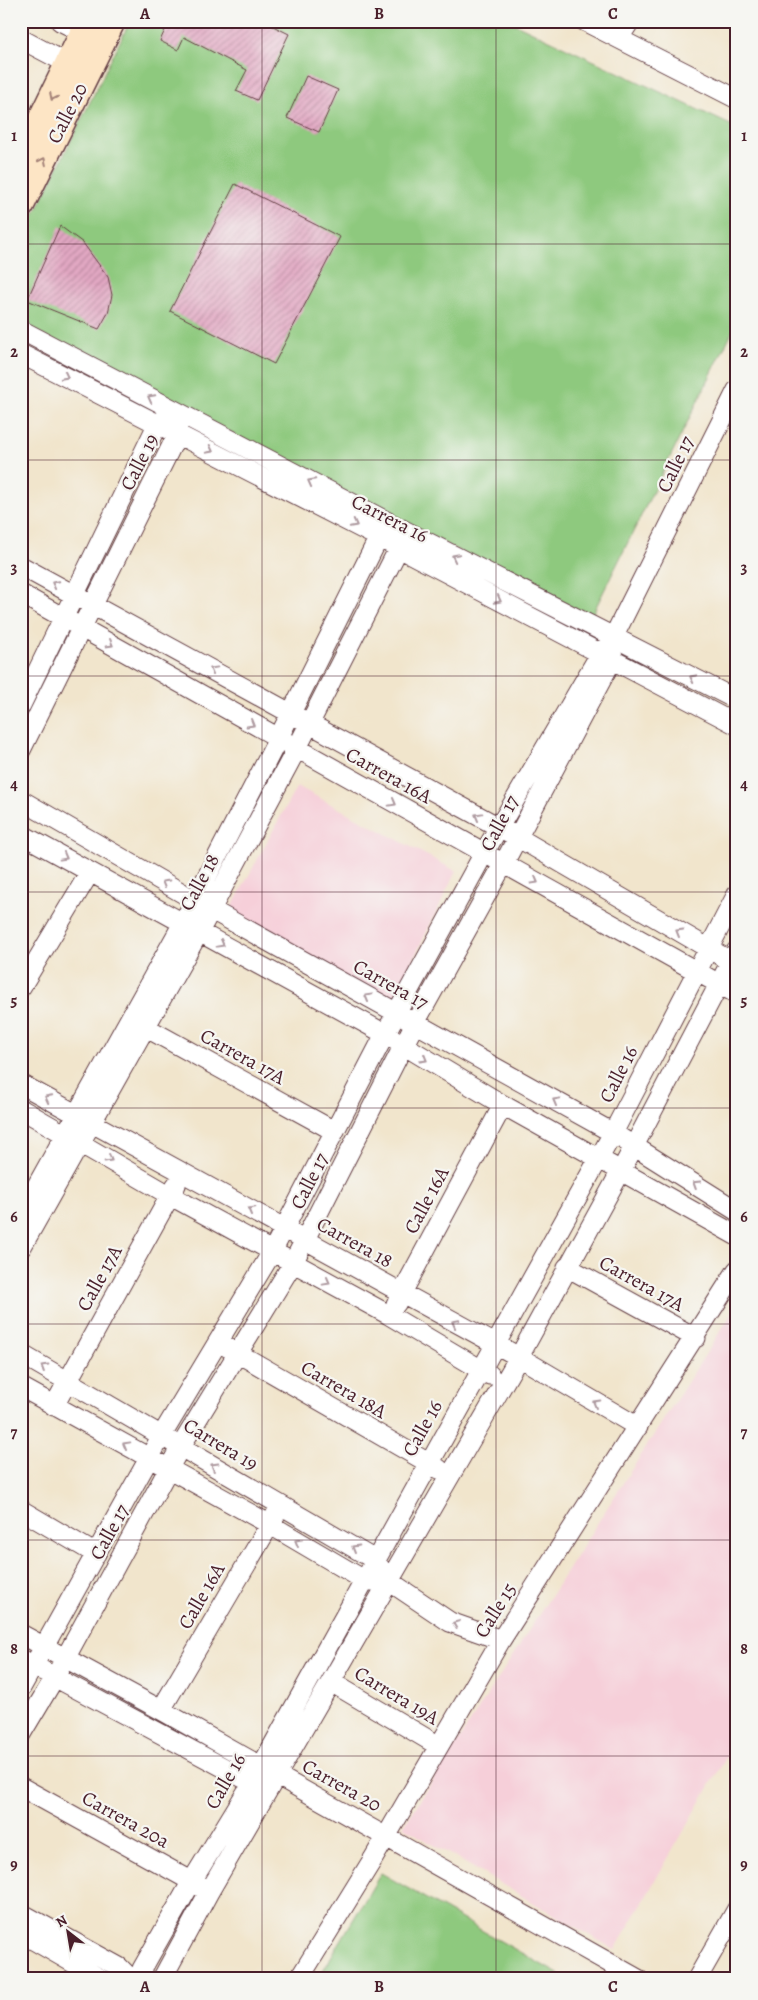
<svg xmlns="http://www.w3.org/2000/svg" width="758" height="2000" viewBox="0 0 758 2000" font-family="Alegreya,serif">
<style>
.built{fill:#f6cfd9}
.green{fill:#8ec97e;stroke:#6c7454}
.building{fill:url(#building-hatch)}
.lines{fill:none;stroke-linecap:round;stroke-linejoin:round}
.street-casing{stroke:#633d43;stroke-width:21}
.secondary-casing{stroke:#633d43;stroke-width:29}
.street{stroke:#fff;stroke-width:19}
.secondary{stroke:#fde5c5;stroke-width:26}
.oneway{stroke:#a48278}
.oneway2{stroke:#ae9aa0}
.grid{fill:none;stroke:#4a1f2b;stroke-width:1;stroke-opacity:0.55}
.labels{text-anchor:middle;stroke-width:4.5;stroke-linejoin:round;paint-order:stroke}
.street-label{font-size:20px;fill:#4a1f2b;stroke:#f6f6f2}
.neatline{fill:none;stroke:#4a1f2b;stroke-width:2}
.grid-label{font-size:16px;text-anchor:middle;font-weight:bold;fill:#4a1f2b}
</style>
<defs>
<pattern id="building-hatch" width="6" height="6" patternUnits="userSpaceOnUse" patternTransform="scale(1.25)"><rect width="6" height="6" fill="#e2a8c3"/><path d="M-1 1l2-2M0 6l6-6M5 7l2-2" fill="none" stroke="#b9889f"/></pattern>
</defs>
<rect width="100%" height="100%" fill="#f6f6f2"/>
<filter id="ink" filterUnits="userSpaceOnUse"><feTurbulence type="fractalNoise" baseFrequency=".02" numOctaves="2"/><feDisplacementMap in="SourceGraphic" scale="10" xChannelSelector="R" yChannelSelector="G"/><feConvolveMatrix kernelMatrix="1 2 1 2 8 2 1 2 1" color-interpolation-filters="sRGB"/></filter>
<filter id="wash" filterUnits="userSpaceOnUse"><feTurbulence type="fractalNoise" baseFrequency=".0096" numOctaves="4" result="noise"/><feDisplacementMap in="SourceGraphic" scale="20" xChannelSelector="R" yChannelSelector="G"/><feGaussianBlur stdDeviation="1.12" result="paint"/><feColorMatrix in="noise" values="0 0 0 0 0 0 0 0 0 0 0 0 0 0 0 0 0 1.4 0 .05"/><feComposite in="paint" operator="in"/></filter>
<g filter="url(#wash)">
<rect width="100%" height="100%" fill="#f1e5cc"/>
<!-- built -->
<path class="built" d="M 297,786 L 456,871 L 392,1004 L 228,914 Z
M 737,1305 L 737,1739 L 615,1950 L 403,1827 Z
M 21,1966 L 44,1979 L 21,1979 Z"/>
<!-- green -->
<path class="green" d="M 130,21 L 509,21 L 737,128 L 737,322 L 590,619 L 21,324 L 21,242 Z
M 381,1873 L 567,1979 L 318,1979 Z"/>
<g id="blocks">
<!-- building -->
<path class="building" d="M 169,21 L 263,21 L 289,34 L 257,100 L 236,91 L 247,70 L 184,37 L 178,50 L 160,41 Z
M 306,76 L 338,90 L 319,132 L 287,118 Z
M 235,184 L 340,237 L 274,364 L 170,311 Z
M 60,226 L 83,243 L 108,277 L 112,295 L 108,313 L 99,329 L 27,300 Z"/>
</g>
</g>
<g filter="url(#ink)">
<use href="#blocks" fill-opacity="0" stroke="#633d43" stroke-width="1"/>
<g class="lines">
<!-- street casing -->
<g class="street-casing">
<path id="street" d="M 60,21 L 94,38
M 584,21 L 737,99
M 619,38 L 630,21
M 21,39 L 78,69
M 21,330 L 388,522 L 737,700
M 21,354 L 378,537 L 737,725
M 21,566 L 517,837 L 737,965
M 21,594 L 737,994
M 21,705 L 158,423 L 168,417
M 21,750 L 178,433 L 177,420
M 21,800 L 210,909 L 613,1133 L 737,1211
M 21,834 L 385,1034 L 503,1105 L 737,1236
M 21,987 L 90,872
M 136,1022 L 334,1131
M 21,1084 L 519,1357 L 638,1427
M 21,1109 L 171,1196 L 389,1315 L 490,1375
M 21,1214 L 183,923 L 278,739 L 384,527
M 21,1248 L 199,932 L 296,750 L 407,532
M 567,1267 L 696,1338
M 396,1304 L 503,1105
M 227,1347 L 439,1469
M 21,1354 L 375,1560 L 389,1581 L 450,1622 L 501,1640
M 21,1387 L 269,1524 L 364,1580 L 375,1581
M 54,1406 L 176,1185
M 21,1510 L 96,1554
M 21,1634 L 161,1710 L 638,1979
M 21,1659 L 262,1788
M 331,1682 L 439,1746
M 21,1688 L 162,1435 L 272,1252 L 385,1034 L 484,853 L 600,654 L 613,638 L 737,390
M 161,1710 L 276,1514
M 21,1734 L 55,1677 L 181,1446 L 293,1263 L 415,1023 L 504,863 L 612,660 L 613,638
M 21,1787 L 202,1887
M 21,1913 L 119,1967 L 131,1979
M 21,1933 L 101,1979
M 145,1979 L 142,1969 L 192,1881 L 252,1783 L 613,1133 L 737,894
M 162,1979 L 209,1892 L 519,1357 L 621,1171 L 737,950
M 299,1979 L 373,1859 L 501,1640 L 737,1270
M 697,1979 L 737,1909"/>
</g>
<!-- secondary casing -->
<g class="secondary-casing">
<path id="secondary" d="M 21,161 L 89,21
M 21,205 L 112,21"/>
</g>
<!-- street -->
<use href="#street" class="street"/>
<!-- secondary -->
<use href="#secondary" class="secondary"/>
</g>
<!-- one-way arrows -->
<defs><path id="oneway-chevron" d="M-2-3.5L2.5 0L-2 3.5" fill="none" stroke-width="1.6" stroke-linecap="round" stroke-linejoin="round" transform="scale(1.25)"/></defs>
<g class="oneway">
<use href="#oneway-chevron" transform="translate(53 97) rotate(116)"/>
<use href="#oneway-chevron" transform="translate(43 161) rotate(-64)"/>
</g>
<g class="oneway2">
<use href="#oneway-chevron" transform="translate(65 376) rotate(27)"/>
<use href="#oneway-chevron" transform="translate(151 398) rotate(-152)"/>
<use href="#oneway-chevron" transform="translate(210 450) rotate(27)"/>
<use href="#oneway-chevron" transform="translate(311 482) rotate(-152)"/>
<use href="#oneway-chevron" transform="translate(354 524) rotate(27)"/>
<use href="#oneway-chevron" transform="translate(455 557) rotate(-153)"/>
<use href="#oneway-chevron" transform="translate(55 584) rotate(-152)"/>
<use href="#oneway-chevron" transform="translate(498 600) rotate(28)"/>
<use href="#oneway-chevron" transform="translate(110 644) rotate(30)"/>
<use href="#oneway-chevron" transform="translate(213 670) rotate(-151)"/>
<use href="#oneway-chevron" transform="translate(693 678) rotate(-153)"/>
<use href="#oneway-chevron" transform="translate(251 724) rotate(30)"/>
<use href="#oneway-chevron" transform="translate(393 803) rotate(29)"/>
<use href="#oneway-chevron" transform="translate(478 816) rotate(-151)"/>
<use href="#oneway-chevron" transform="translate(64 857) rotate(29)"/>
<use href="#oneway-chevron" transform="translate(535 881) rotate(29)"/>
<use href="#oneway-chevron" transform="translate(165 883) rotate(-150)"/>
<use href="#oneway-chevron" transform="translate(679 932) rotate(-150)"/>
<use href="#oneway-chevron" transform="translate(221 944) rotate(29)"/>
<use href="#oneway-chevron" transform="translate(368 997) rotate(-151)"/>
<use href="#oneway-chevron" transform="translate(424 1059) rotate(30)"/>
<use href="#oneway-chevron" transform="translate(48 1098) rotate(-153)"/>
<use href="#oneway-chevron" transform="translate(556 1101) rotate(-151)"/>
<use href="#oneway-chevron" transform="translate(109 1159) rotate(31)"/>
<use href="#oneway-chevron" transform="translate(696 1184) rotate(-148)"/>
<use href="#oneway-chevron" transform="translate(251 1210) rotate(-151)"/>
<use href="#oneway-chevron" transform="translate(327 1282) rotate(29)"/>
<use href="#oneway-chevron" transform="translate(455 1323) rotate(-152)"/>
<use href="#oneway-chevron" transform="translate(44 1367) rotate(-149)"/>
<use href="#oneway-chevron" transform="translate(596 1403) rotate(-150)"/>
<use href="#oneway-chevron" transform="translate(126 1445) rotate(-151)"/>
<use href="#oneway-chevron" transform="translate(214 1466) rotate(-149)"/>
<use href="#oneway-chevron" transform="translate(298 1542) rotate(-150)"/>
<use href="#oneway-chevron" transform="translate(355 1548) rotate(-150)"/>
<use href="#oneway-chevron" transform="translate(456 1624) rotate(-158)"/>
</g>
</g>
<!-- grid -->
<path class="grid" d="M 262,21 L 262,1979M 496,21 L 496,1979M 21,244 L 737,244M 21,460 L 737,460M 21,676 L 737,676M 21,892 L 737,892M 21,1108 L 737,1108M 21,1324 L 737,1324M 21,1540 L 737,1540M 21,1756 L 737,1756"/>
<g class="labels">
<!-- street labels -->
<g class="street-label">
<text transform="translate(67 113) rotate(-63)" y="7">Calle 20</text>
<text transform="translate(139 462) rotate(-63)" y="7">Calle 19</text>
<text transform="translate(675 464) rotate(-64)" y="7">Calle 17</text>
<text transform="translate(390 518) rotate(27)" y="7">Carrera 16</text>
<text transform="translate(389 775) rotate(29)" y="7">Carrera 16A</text>
<text transform="translate(499 823) rotate(-62)" y="7">Calle 17</text>
<text transform="translate(199 882) rotate(-62)" y="7">Calle 18</text>
<text transform="translate(391 984) rotate(29)" y="7">Carrera 17</text>
<text transform="translate(243 1056) rotate(29)" y="7">Carrera 17A</text>
<text transform="translate(618 1074) rotate(-63)" y="7">Calle 16</text>
<text transform="translate(309 1181) rotate(-63)" y="7">Calle 17</text>
<text transform="translate(426 1200) rotate(-62)" y="7">Calle 16A</text>
<text transform="translate(355 1242) rotate(29)" y="7">Carrera 18</text>
<text transform="translate(99 1278) rotate(-61)" y="7">Calle 17A</text>
<text transform="translate(642 1283) rotate(29)" y="7">Carrera 17A</text>
<text transform="translate(344 1389) rotate(30)" y="7">Carrera 18A</text>
<text transform="translate(422 1428) rotate(-61)" y="7">Calle 16</text>
<text transform="translate(221 1444) rotate(31)" y="7">Carrera 19</text>
<text transform="translate(109 1532) rotate(-61)" y="7">Calle 17</text>
<text transform="translate(201 1596) rotate(-60)" y="7">Calle 16A</text>
<text transform="translate(495 1610) rotate(-58)" y="7">Calle 15</text>
<text transform="translate(397 1695) rotate(31)" y="7">Carrera 19A</text>
<text transform="translate(225 1781) rotate(-60)" y="7">Calle 16</text>
<text transform="translate(342 1785) rotate(29)" y="7">Carrera 20</text>
<text transform="translate(126 1819) rotate(29)" y="7">Carrera 20a</text>
</g>
</g>
<!-- margin -->
<rect width="758" height="2000" fill="none" stroke="#f6f6f2" stroke-width="55"/>
<!-- north arrow -->
<g transform="translate(68 1932) rotate(329)" stroke="#f6f6f2" stroke-width="4" paint-order="stroke">
<path d="M0-4L9 19L0 12L-9 19Z" fill="#4a1f2b"/>
<text y="-8" font-size="14" font-weight="bold" text-anchor="middle" fill="#4a1f2b">N</text>
</g>
<rect x="28" y="28" width="702" height="1944" class="neatline"/>
<g class="grid-label">
<text x="145" y="19">A</text>
<text x="379" y="19">B</text>
<text x="613" y="19">C</text>
<text x="14" y="141">1</text>
<text x="744" y="141">1</text>
<text x="14" y="357">2</text>
<text x="744" y="357">2</text>
<text x="14" y="573">3</text>
<text x="744" y="573">3</text>
<text x="14" y="790">4</text>
<text x="744" y="790">4</text>
<text x="14" y="1006">5</text>
<text x="744" y="1006">5</text>
<text x="14" y="1222">6</text>
<text x="744" y="1222">6</text>
<text x="14" y="1438">7</text>
<text x="744" y="1438">7</text>
<text x="14" y="1654">8</text>
<text x="744" y="1654">8</text>
<text x="14" y="1870">9</text>
<text x="744" y="1870">9</text>
<text x="145" y="1992">A</text>
<text x="379" y="1992">B</text>
<text x="613" y="1992">C</text>
</g>
</svg>
